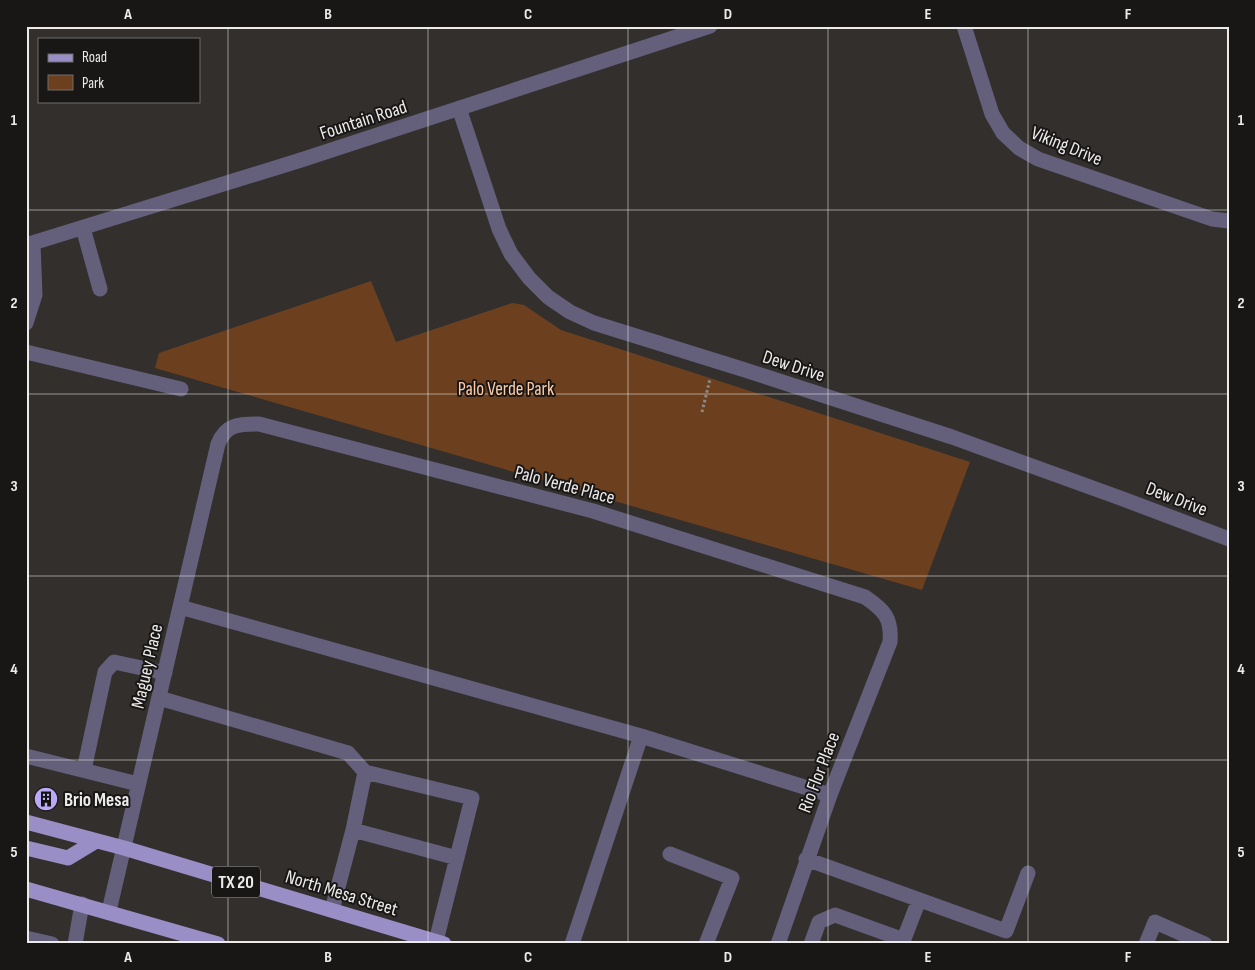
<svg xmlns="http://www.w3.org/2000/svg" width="1255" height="970" viewBox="0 0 1255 970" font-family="'Sofia Sans Condensed',sans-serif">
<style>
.green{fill:#6c401e}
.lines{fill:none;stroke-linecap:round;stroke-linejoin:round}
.path{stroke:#8c8a88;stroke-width:3;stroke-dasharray:2.5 2.5;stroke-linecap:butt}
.minor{stroke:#645f7b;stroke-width:15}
.major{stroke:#998ec5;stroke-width:15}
.grid{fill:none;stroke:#edebea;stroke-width:1;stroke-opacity:0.55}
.labels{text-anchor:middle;stroke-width:4;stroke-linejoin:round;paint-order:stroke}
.shield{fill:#191716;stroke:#adabaa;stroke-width:1}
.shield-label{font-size:18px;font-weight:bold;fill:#edebea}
.street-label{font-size:19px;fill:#edebea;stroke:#191716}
.park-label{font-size:19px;fill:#ffcba7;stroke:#191716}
.poi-label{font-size:19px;font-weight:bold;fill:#edebea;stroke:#191716;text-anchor:start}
.neatline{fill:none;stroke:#edebea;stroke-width:2}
.grid-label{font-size:16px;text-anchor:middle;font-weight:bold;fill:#edebea}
</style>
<rect width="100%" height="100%" fill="#322f2d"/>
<!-- green -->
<path class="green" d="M 371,281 L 396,342 L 512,303 L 524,305 L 561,330 L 970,462 L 922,590 L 155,368 L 159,353 Z"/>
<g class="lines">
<!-- path -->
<path class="path" d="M 702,412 L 710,379"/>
<!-- minor -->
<path class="minor" d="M 964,26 L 992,114 L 1003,133 L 1019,148 L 1038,159 L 1212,219 L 1229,221
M 459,108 L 499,229 L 511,254 L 529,278 L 548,297 L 570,312 L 594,323 L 745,370 L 952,437 L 1123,499 L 1229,539
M 83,228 L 100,289
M 26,245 L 301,160 L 710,26
M 26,323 L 35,295 L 33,243
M 26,352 L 181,389
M 180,607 L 641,736 L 830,795
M 159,698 L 348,753 L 365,772 L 472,798 L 436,941
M 26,756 L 138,784
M 84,770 L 105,672 L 114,662 L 165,673
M 353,830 L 457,858
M 670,854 L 732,878 L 706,944
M 806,859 L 1006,931 L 1028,873
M 332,910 L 353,830 L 365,772
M 109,911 L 218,444 C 226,424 239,424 259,424 L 593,511 L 865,597 C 884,610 892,618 890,642 L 830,795 L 778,944
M 26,938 L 52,944
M 75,944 L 82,904
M 572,944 L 641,736
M 811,944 L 819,922 L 835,915 L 904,940
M 902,944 L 919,900
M 1146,944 L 1155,922 L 1205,944"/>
<!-- major -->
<path class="major" d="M 26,822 L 124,848 L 444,944
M 26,848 L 68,858 L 96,841
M 26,889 L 218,944"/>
</g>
<!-- grid -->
<path class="grid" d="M 228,26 L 228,944M 428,26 L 428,944M 628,26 L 628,944M 828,26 L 828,944M 1028,26 L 1028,944M 26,210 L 1229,210M 26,394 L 1229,394M 26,576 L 1229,576M 26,760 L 1229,760"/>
<!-- icons -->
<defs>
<g id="building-disc" transform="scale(1.25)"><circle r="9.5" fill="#baaaf6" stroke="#191716"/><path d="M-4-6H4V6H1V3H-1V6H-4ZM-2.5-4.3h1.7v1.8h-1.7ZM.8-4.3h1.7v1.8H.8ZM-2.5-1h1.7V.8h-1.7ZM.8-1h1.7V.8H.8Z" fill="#111"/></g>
</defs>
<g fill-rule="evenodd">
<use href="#building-disc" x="46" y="799"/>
</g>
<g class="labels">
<!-- shield labels -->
<rect class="shield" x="212" y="866.5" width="48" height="31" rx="4"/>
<g class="shield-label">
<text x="236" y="888">TX 20</text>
</g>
<!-- street labels -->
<g class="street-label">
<text transform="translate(363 119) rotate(-18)" y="7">Fountain Road</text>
<text transform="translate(1067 145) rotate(22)" y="7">Viking Drive</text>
<text transform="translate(794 365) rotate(18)" y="7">Dew Drive</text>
<text transform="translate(565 484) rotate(15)" y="7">Palo Verde Place</text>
<text transform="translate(1177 498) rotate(21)" y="7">Dew Drive</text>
<text transform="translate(146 666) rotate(-77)" y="7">Maguey Place</text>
<text transform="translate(818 772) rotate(-69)" y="7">Rio Flor Place</text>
<text transform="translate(342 892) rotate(17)" y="7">North Mesa Street</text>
</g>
<!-- park labels -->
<g class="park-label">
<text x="506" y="395">Palo Verde Park</text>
</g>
<!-- poi labels -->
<g class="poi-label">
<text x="64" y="806">Brio Mesa</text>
</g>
</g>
<!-- border -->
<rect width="1255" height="970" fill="none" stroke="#191716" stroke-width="55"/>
<!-- legend -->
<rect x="38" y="38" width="162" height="65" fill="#191716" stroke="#6e6c6b"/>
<rect x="48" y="54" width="25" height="8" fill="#998ec5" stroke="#6e6c6b"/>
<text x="82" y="62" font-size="15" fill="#edebea">Road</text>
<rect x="48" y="75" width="25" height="15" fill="#6c401e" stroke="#6e6c6b"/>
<text x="82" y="88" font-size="15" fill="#edebea">Park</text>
<rect x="28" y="28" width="1200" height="914" class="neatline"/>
<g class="grid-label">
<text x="128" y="19">A</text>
<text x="328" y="19">B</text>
<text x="528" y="19">C</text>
<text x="728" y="19">D</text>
<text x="928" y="19">E</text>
<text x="1128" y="19">F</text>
<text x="14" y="125">1</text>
<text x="1241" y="125">1</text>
<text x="14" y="308">2</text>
<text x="1241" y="308">2</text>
<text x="14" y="491">3</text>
<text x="1241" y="491">3</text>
<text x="14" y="674">4</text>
<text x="1241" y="674">4</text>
<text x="14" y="857">5</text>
<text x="1241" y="857">5</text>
<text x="128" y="962">A</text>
<text x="328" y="962">B</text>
<text x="528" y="962">C</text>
<text x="728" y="962">D</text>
<text x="928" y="962">E</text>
<text x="1128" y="962">F</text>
</g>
</svg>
